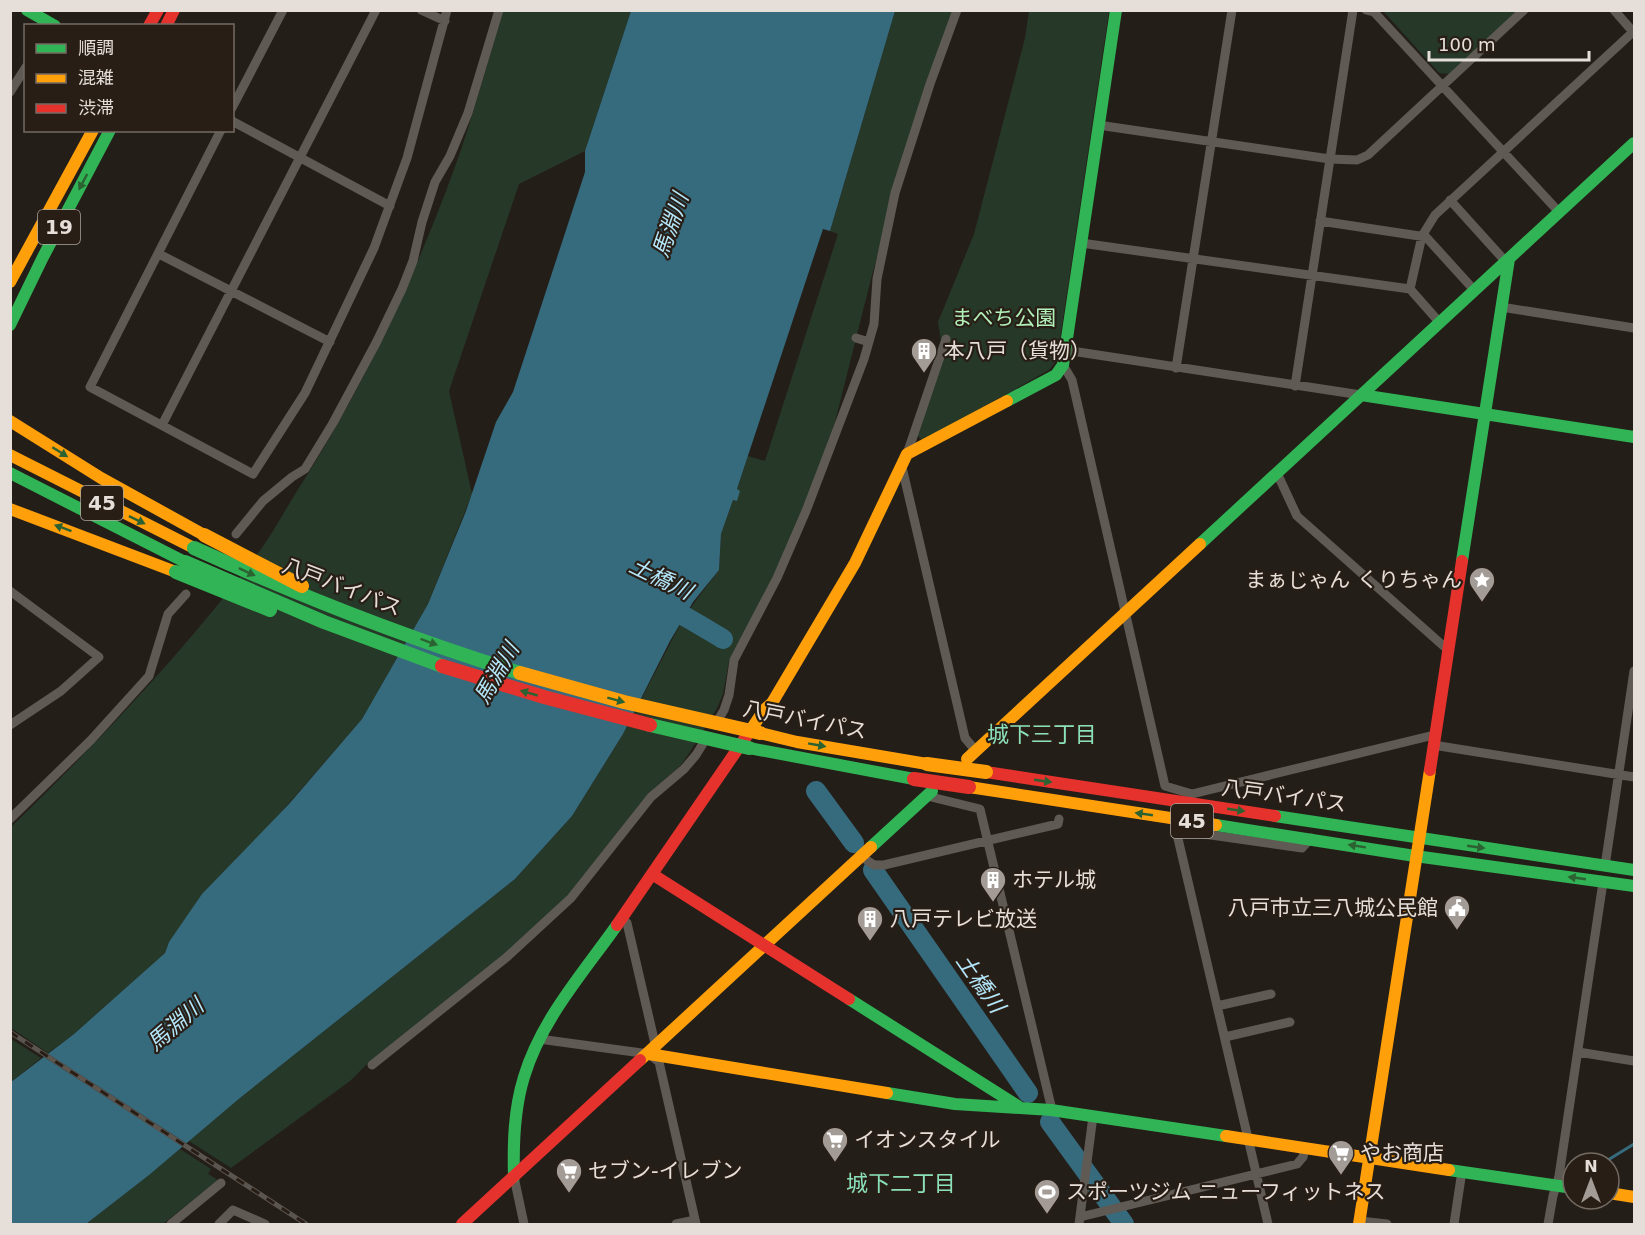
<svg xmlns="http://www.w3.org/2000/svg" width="1645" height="1235" viewBox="0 0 1645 1235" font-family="'DejaVu Sans','Noto Sans JP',sans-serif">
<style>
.green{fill:#263827}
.water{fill:#366a7d}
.pier{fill:#241e19}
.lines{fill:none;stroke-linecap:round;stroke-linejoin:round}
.stream{stroke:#366a7d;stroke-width:3}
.river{stroke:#366a7d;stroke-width:20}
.street{stroke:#5f5a54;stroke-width:9}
.fast{stroke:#30b455;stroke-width:12}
.slow{stroke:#ff9f0a;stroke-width:12}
.jam{stroke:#e5322d;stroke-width:12}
.rail-casing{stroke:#5b5550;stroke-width:5}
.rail{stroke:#281e15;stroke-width:3;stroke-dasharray:9;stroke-linecap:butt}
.fast-bridge{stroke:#30b455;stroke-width:14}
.slow-bridge{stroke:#ff9f0a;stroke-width:14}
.jam-bridge{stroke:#e5322d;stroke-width:14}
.oneway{fill:#2c6232}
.labels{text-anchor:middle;stroke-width:4.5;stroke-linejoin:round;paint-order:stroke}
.shield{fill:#281e15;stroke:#ada59e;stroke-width:1.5}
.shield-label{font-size:20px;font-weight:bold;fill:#e6dfd9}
.park-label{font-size:21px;fill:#b1f1b9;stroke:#281e15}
.poi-label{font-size:21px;fill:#e6dfd9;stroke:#281e15;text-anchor:start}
.street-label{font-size:21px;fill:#e6dfd9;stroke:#281e15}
.water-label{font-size:22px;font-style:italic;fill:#b3e6fa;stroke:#281e15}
.neighbourhood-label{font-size:22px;fill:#89e0ba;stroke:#281e15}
</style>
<rect width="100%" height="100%" fill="#241e19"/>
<!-- green -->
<path class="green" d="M 503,11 L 631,11 L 585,151 L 519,184 L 449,391 L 472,494 L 428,604 L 362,719 L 169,942 L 165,953 L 74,1034 L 48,1053 L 11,1028 L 11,827 C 100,740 187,649 261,549 C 274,531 285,510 297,491 C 358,397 406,296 446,191 C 469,132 485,71 503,11 Z
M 895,11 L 953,11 L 926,83 L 872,275 L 835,422 L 803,509 L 774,576 L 729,661 L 723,694 L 717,708 L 690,752 L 680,766 L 648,794 L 568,895 L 505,954 L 368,1063 L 350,1081 L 231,1168 L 189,1141 L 240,1098 L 515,879 L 572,816 L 623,734 L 685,615 L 719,570 L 721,534 L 733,500 L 736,501 L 737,489 L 748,456 L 765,461 L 838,234 L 830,231 Z
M 1029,11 L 1109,11 L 1057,360 L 1049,370 L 923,441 L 917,435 L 941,341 L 938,322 L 974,234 L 1025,38 Z
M 1383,11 L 1518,11 L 1450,74 L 1439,73 Z
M 11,1039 L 41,1058 L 11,1082 Z
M 180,1149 L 211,1169 L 208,1174 L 218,1180 L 163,1224 L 86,1224 Z"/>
<!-- water -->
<path class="water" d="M 631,11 L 895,11 L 830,231 L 823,229 L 737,489 L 740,491 L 737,501 L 733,500 L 721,534 L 719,570 L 693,602 L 670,641 L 623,734 L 572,816 L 515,879 L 240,1098 L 149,1175 L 86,1224 L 11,1224 L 11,1082 L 74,1034 L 165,953 L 169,942 L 202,894 L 289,804 L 362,719 L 428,604 L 466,511 L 496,422 L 513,392 L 585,172 L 585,151 Z"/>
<!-- pier -->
<path class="pier" d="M 45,1052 L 189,1145 L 185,1148 L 41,1055 Z"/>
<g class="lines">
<!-- stream -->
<path class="stream" d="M 1603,1163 L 1634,1144"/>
<!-- river -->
<path class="river" d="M 663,605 C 684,615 703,627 723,639
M 816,791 L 854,843
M 873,870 L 1028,1093
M 1050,1122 L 1124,1224"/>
<!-- street -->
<path class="street" d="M 421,10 L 445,21
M 1366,10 L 1374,12 L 1559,212
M 1614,10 L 1634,33
M 10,92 L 26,67
M 232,108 L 283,10
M 232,121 L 390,206
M 1098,125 L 1330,159 L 1357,160 L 1368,155 L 1524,10
M 221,130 L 90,387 L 253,474 L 305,393 L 374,248 L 407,158 L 447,10
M 1450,200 L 1506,262
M 1320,221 L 1426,237 L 1475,291
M 1081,243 L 1410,289 L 1440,323
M 159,254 L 330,342
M 1410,289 L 1422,236 L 1435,215 L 1634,31
M 1501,307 L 1634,328
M 856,338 L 869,342
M 1065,350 L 1361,395
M 1063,365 L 1072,380 L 1165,786 L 1192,794 L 1434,735
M 1176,368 L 1232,10
M 1295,386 L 1353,10
M 162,425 L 376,10
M 907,454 L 946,339
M 902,467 L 965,738 L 976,751
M 1277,473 L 1297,516 L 1448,650
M 236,534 L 263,501 L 292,477 L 305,469 L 333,423 L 376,343 L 402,289 L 413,261 L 422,222 L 435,182 L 450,156 L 468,113 L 499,10
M 10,591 L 99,657 L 61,691 L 10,725
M 715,725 L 724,710 L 729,695 L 734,660 L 777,578 L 806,511 L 864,359 L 874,324 L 877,279 L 895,193 L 930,84 L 957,10
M 1433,745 L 1634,777
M 927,796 L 980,809 L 1052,1110
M 10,819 L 91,740 L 149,676 L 168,614 L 186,594
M 862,857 L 874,865 L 884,865 L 1058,824 L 1059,819
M 1605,866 L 1634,671
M 622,918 L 627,923 L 656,1048
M 1217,1006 L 1271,994
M 1225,1037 L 1290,1022
M 539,1039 L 649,1054 L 659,1062 L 696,1224
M 1578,1052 L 1634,1061
M 372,1065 L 507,957 L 571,898 L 651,797 L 684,769 L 696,755 L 707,737
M 514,1177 L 524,1224
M 1080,1217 L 1297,1164 L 1303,1157 L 1305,1148
M 1360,1221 L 1387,1224
M 171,1224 L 221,1183
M 219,1224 L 233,1210 L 265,1224
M 676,1224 L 695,1220
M 1079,1224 L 1093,1116
M 1268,1224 L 1176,830 L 1302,848 L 1311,838
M 1454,1224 L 1462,1171
M 1548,1224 L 1553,1196 L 1559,1176 L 1603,882"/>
<!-- fast -->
<path class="fast" d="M 27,10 L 55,26
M 10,325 L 43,257 L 110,130
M 1361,395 L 1634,437
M 1007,401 L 1056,375 L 1063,365 L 1116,10
M 10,473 L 185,562
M 1200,544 L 1634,143
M 1462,561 L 1509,259
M 749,748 L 914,779
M 1275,816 L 1634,870
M 1216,825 L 1415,856 L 1634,886
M 871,847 L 932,791
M 849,999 L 1018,1106
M 887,1093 L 955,1104 L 1051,1110 L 1226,1136
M 1449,1170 L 1573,1188
M 514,1177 C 513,1143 514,1109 524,1077 C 541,1020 583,973 617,925"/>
<!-- slow -->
<path class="slow" d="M 10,282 L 93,130
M 10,421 L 101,478 L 204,535
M 10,455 L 194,548
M 10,509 L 176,572
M 750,731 L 764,710 L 772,703 L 855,563 L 907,454 L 1007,401
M 760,733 L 797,742 L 927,764
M 967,759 L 1200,544
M 969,787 L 1216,825
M 649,1054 L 887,1093
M 640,1060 L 871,847
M 1226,1136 L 1449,1170
M 1609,1193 L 1634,1197
M 1359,1224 L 1430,770"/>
<!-- jam -->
<path class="jam" d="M 149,26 L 158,10
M 166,26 L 174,10
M 1430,770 L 1462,561
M 986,772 L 1275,816
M 652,874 L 849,999
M 617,925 L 750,731
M 462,1224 L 640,1060"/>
<!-- rail casing -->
<g class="rail-casing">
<path id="rail" d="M 10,1032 L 306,1224"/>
</g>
<!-- rail -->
<use href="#rail" class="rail"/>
<!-- fast-bridge -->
<path class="fast-bridge" d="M 194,548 C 300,596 409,639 520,673
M 185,562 L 324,622 L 442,666
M 176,572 L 270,610
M 650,725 L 749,748"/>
<!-- slow-bridge -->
<path class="slow-bridge" d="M 204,535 L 302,586
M 520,673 L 624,702 L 760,733
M 927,764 L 986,772"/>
<!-- jam-bridge -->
<path class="jam-bridge" d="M 442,666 L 544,697 L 650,725
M 914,779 L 969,787"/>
</g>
<!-- one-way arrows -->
<defs><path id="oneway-solid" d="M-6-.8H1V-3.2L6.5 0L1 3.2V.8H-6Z" transform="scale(1.5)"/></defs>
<g class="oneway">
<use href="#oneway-solid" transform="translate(83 182) rotate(118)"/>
<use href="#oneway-solid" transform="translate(60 452) rotate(32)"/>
<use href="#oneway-solid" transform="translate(137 520) rotate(26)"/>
<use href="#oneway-solid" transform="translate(63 528) rotate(-160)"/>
<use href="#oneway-solid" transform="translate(247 572) rotate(25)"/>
<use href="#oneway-solid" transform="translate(429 642) rotate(20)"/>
<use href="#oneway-solid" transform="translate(529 693) rotate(-164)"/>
<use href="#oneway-solid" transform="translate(616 700) rotate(15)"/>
<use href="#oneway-solid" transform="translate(817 745) rotate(10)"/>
<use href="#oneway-solid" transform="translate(1043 781) rotate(8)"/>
<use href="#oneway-solid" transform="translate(1236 810) rotate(8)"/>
<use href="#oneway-solid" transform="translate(1144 814) rotate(-172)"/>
<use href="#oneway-solid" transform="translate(1357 846) rotate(-171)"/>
<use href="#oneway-solid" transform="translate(1476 847) rotate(8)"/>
<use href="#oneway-solid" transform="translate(1577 878) rotate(-172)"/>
</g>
<!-- icons -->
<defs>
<g id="building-pin" transform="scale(1.35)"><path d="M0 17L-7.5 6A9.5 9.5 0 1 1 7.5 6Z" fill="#a29b96" stroke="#281e15"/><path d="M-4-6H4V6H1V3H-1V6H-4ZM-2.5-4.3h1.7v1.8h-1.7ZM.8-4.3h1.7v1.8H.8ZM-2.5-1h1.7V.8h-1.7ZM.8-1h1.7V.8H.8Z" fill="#fff"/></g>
<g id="sight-pin" transform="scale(1.35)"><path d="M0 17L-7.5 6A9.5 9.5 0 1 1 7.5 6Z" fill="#a29b96" stroke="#281e15"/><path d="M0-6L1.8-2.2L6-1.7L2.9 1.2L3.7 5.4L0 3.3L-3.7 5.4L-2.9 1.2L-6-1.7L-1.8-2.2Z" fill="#fff"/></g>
<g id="civic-pin" transform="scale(1.35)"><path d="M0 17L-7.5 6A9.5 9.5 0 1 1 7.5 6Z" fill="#a29b96" stroke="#281e15"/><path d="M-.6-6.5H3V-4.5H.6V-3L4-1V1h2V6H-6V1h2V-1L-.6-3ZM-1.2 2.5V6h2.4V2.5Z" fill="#fff"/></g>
<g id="supermarket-pin" transform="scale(1.35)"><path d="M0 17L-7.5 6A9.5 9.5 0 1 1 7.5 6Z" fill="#a29b96" stroke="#281e15"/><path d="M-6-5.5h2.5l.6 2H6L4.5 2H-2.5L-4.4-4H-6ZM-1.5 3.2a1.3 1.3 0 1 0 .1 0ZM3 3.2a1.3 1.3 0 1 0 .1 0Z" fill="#fff"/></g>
<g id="stadium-pin" transform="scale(1.35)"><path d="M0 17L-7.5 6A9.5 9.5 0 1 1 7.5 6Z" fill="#a29b96" stroke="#281e15"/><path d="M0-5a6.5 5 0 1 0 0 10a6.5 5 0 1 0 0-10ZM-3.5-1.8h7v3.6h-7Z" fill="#fff"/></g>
</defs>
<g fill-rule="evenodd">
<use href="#building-pin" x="924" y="351"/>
<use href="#sight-pin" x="1482" y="580"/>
<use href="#building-pin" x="993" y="880"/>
<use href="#civic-pin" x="1457" y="908"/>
<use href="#building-pin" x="870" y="919"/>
<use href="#supermarket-pin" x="835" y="1140"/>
<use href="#supermarket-pin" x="1341" y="1153"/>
<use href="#supermarket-pin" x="569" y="1171"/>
<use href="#stadium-pin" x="1047" y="1192"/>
</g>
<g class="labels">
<!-- shield labels -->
<g class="shield">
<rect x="38" y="210" width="42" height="34" rx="4.5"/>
<rect x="81" y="486" width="42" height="34" rx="4.5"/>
<rect x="1171" y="804" width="42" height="34" rx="4.5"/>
</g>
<g class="shield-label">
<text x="59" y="234">19</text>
<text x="102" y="510">45</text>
<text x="1192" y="828">45</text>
</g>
<!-- park labels -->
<g class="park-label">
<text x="1004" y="325">まべち公園</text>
</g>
<!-- poi labels -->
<g class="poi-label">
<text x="944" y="358">本八戸（貨物）</text>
<text x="1462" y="587" text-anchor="end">まぁじゃん くりちゃん</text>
<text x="1012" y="887">ホテル城</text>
<text x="1438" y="915" text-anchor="end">八戸市立三八城公民館</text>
<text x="890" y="926">八戸テレビ放送</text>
<text x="854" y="1147">イオンスタイル</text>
<text x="1360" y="1160">やお商店</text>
<text x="588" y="1178">セブン-イレブン</text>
<text x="1066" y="1199">スポーツジム ニューフィットネス</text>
</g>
<!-- street labels -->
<g class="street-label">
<text transform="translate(342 587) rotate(21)" y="7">八戸バイパス</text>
<text transform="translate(805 720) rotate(11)" y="7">八戸バイパス</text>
<text transform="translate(1284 796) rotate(8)" y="7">八戸バイパス</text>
</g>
<!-- water labels -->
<g class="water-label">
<text transform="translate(670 225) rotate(-71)" y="8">馬淵川</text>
<text transform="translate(661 578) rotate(26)" y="8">土橋川</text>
<text transform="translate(496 673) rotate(-60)" y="8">馬淵川</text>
<text transform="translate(981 983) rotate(55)" y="8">土橋川</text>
<text transform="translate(175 1024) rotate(-41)" y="8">馬淵川</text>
</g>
<!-- neighbourhood labels -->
<g class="neighbourhood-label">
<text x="1042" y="742">城下三丁目</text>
<text x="901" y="1191">城下二丁目</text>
</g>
</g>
<!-- border -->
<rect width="1645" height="1235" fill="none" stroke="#e6dfd9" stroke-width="24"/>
<!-- legend -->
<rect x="24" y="24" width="210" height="108" fill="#281e15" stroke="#746b63" stroke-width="1.5"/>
<rect x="36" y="44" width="30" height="9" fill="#30b455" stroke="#746b63" stroke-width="1.5"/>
<text x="78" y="54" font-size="18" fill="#e6dfd9">順調</text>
<rect x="36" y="74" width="30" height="9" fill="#ff9f0a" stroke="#746b63" stroke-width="1.5"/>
<text x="78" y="84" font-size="18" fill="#e6dfd9">混雑</text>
<rect x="36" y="104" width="30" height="9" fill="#e5322d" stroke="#746b63" stroke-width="1.5"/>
<text x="78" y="114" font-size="18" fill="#e6dfd9">渋滞</text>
<!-- north arrow -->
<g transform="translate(1591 1181)"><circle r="28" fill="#281e15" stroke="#746b63" stroke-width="1.5"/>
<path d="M0-4.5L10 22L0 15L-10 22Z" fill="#a29b96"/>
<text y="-9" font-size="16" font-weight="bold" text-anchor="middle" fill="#e6dfd9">N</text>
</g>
<!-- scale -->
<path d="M1429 51v9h160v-9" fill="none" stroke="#e6dfd9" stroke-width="3"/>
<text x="1438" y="51" font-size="18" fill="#e6dfd9" stroke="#281e15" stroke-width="4.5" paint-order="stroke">100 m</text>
</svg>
